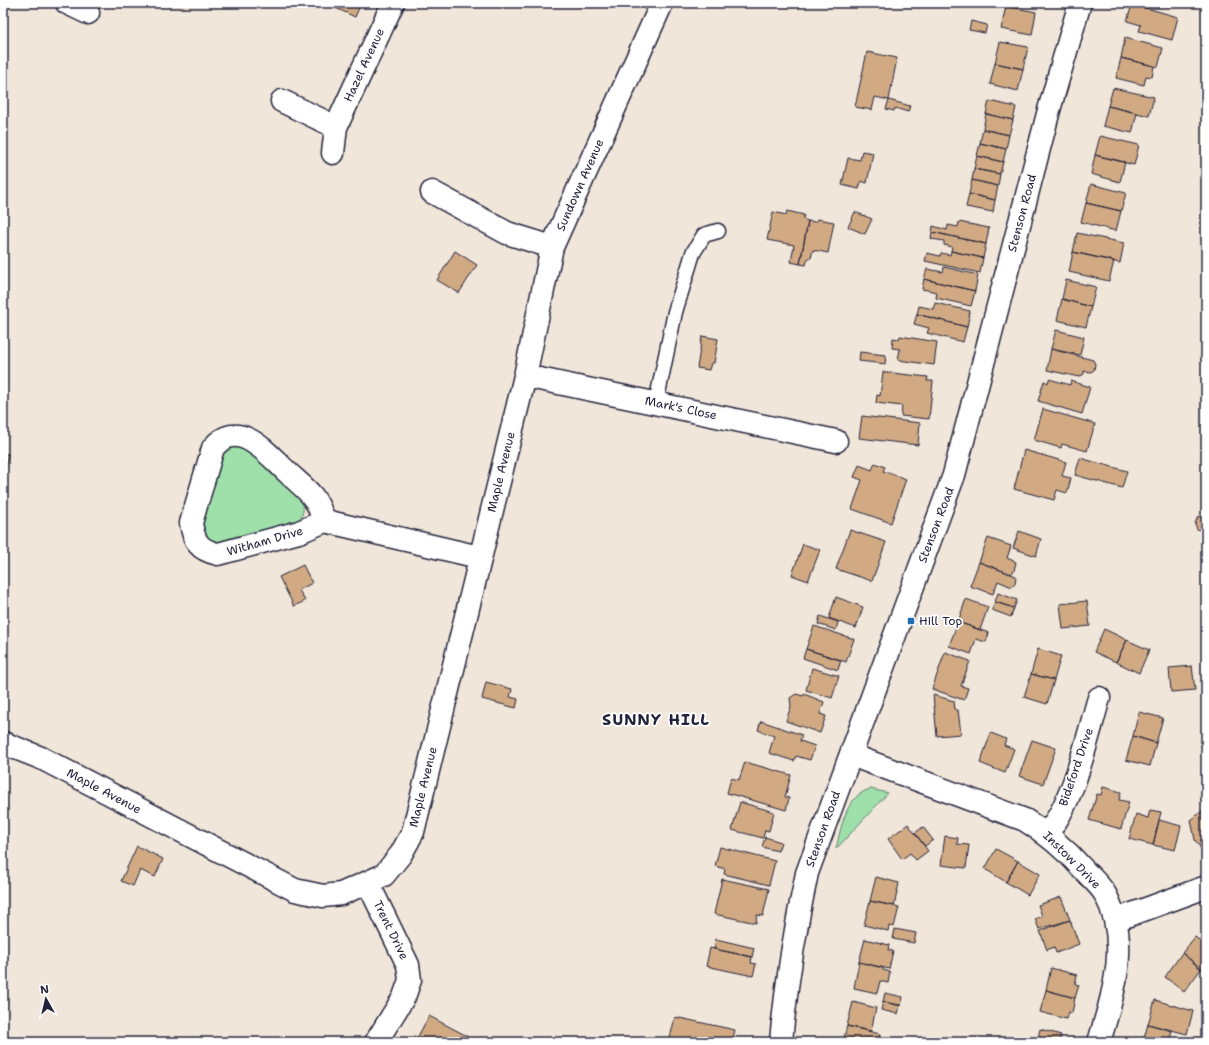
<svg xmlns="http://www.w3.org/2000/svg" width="1209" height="1045" viewBox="0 0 1209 1045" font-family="'Shantell Sans',sans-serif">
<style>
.green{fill:#9edfaa;stroke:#608072}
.building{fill:#d1aa83;stroke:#22223b}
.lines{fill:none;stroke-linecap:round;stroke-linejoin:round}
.lane-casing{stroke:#22223b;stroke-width:17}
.street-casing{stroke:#22223b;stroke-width:25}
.secondary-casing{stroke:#22223b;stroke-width:25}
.lane{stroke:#fff;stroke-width:14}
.street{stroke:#fff;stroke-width:22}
.secondary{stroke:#fff;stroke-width:22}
.poi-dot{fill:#1f6fb2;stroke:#fff;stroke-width:1.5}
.labels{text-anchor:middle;stroke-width:3.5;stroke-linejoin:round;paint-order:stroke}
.street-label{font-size:12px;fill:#22223b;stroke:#fff}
.poi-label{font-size:12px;fill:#22223b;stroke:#fff;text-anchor:start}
.district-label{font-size:16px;font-weight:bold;letter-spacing:1px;fill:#22223b;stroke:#fff}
</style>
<rect width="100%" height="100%" fill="#f1e6da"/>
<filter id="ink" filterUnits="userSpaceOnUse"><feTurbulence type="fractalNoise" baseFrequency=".025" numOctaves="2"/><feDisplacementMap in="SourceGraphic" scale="8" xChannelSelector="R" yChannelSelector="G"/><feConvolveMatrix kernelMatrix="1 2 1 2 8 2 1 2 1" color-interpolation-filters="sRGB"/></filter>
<g filter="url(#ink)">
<!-- green -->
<path class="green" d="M 234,445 L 247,447 L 303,501 C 304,512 303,518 294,524 L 215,544 C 207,538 203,534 203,523 L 219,459 L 222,453 Z
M 871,789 L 888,793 L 836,849 C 841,828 846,794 871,789 Z"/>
<!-- building -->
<path class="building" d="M 325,3 L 361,3 L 355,17 Z
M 1132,4 L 1178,17 L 1172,40 L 1139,31 L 1141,25 L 1127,21 Z
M 1006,6 L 1036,12 L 1032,35 L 1001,29 Z
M 971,21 L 987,25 L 985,33 L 969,30 Z
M 1125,38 L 1163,48 L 1158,67 L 1121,58 Z
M 1000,42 L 1028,47 L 1023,69 L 995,63 Z
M 867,52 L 897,58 L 889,100 L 875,97 L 872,110 L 855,107 Z
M 1121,58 L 1154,66 L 1152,77 L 1146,76 L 1144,85 L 1116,78 Z
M 995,63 L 1023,69 L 1018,91 L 990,84 Z
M 1113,88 L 1154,97 L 1149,116 L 1108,106 Z
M 889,100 L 910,106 L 908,112 L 895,108 L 894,111 L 886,109 Z
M 989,101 L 1016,107 L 1013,120 L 986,114 Z
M 1108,106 L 1137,113 L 1132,133 L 1103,126 Z
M 986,114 L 1013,120 L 1009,135 L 983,129 Z
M 983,129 L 1009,135 L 1006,149 L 980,143 Z
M 1100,136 L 1139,145 L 1134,165 L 1095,155 Z
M 980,143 L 1006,149 L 1003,162 L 977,156 Z
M 862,151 L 873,153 L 867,183 L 861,181 L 859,189 L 842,185 L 848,158 L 860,160 Z
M 1095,155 L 1125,162 L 1120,182 L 1091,174 Z
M 977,156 L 1003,162 L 1000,174 L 974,169 Z
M 974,169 L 1000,174 L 998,186 L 972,180 Z
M 972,180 L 998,186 L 995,200 L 969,194 Z
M 1091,184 L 1126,193 L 1121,211 L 1086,203 Z
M 969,194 L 995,200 L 993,212 L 966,207 Z
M 1086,203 L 1121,211 L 1116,231 L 1081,222 Z
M 787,211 L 804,215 L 803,219 L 808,221 L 800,264 L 791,262 L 794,245 L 767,240 L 773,212 L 786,215 Z
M 855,212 L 872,219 L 865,234 L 848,227 Z
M 817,219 L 834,222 L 828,253 L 813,250 L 811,258 L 808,258 L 806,265 L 800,264 L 808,221 L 816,222 Z
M 959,222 L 989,228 L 986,244 L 932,232 L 933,226 L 947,230 L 948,225 L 958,227 Z
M 932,232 L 986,244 L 983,258 L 951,251 L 952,247 L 944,245 L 944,241 L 931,239 Z
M 1077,233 L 1124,243 L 1120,263 L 1073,252 Z
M 455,251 L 477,265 L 459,293 L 437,280 Z
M 951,251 L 983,258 L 980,273 L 925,261 L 927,253 L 940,256 L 941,253 L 950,255 Z
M 1073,252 L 1114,261 L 1109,281 L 1069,272 Z
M 944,267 L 978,275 L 975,291 L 924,279 L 927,269 L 943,272 Z
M 924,279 L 975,291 L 971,306 L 936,298 L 937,292 L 922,289 Z
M 1066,280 L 1096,287 L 1091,307 L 1062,299 Z
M 1062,299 L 1091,307 L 1086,327 L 1057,320 Z
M 935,303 L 970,311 L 967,327 L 917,314 L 919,306 L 933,309 Z
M 917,314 L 967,327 L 963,342 L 927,333 L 929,328 L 914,324 Z
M 1056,330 L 1084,337 L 1080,355 L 1051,349 Z
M 702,336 L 718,339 L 714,363 L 711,363 L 709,370 L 697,368 Z
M 900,336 L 937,342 L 934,365 L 898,360 L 900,349 L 892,348 L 893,338 L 899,339 Z
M 1051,349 L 1093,360 L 1095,364 L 1094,370 L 1091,372 L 1084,371 L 1084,374 L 1079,377 L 1047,370 Z
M 860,352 L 886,355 L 885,364 L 859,361 Z
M 883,372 L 928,377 L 927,381 L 933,381 L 929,419 L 901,416 L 902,406 L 876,403 L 877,395 L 880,396 Z
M 1049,379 L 1070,385 L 1071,381 L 1090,387 L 1082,414 L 1038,401 L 1044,381 L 1048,383 Z
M 1043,409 L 1095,424 L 1087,451 L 1062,444 L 1061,448 L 1034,440 Z
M 862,416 L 920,423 L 918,445 L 859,438 Z
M 1024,450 L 1066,462 L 1062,476 L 1071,478 L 1067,493 L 1057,490 L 1054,500 L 1014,489 Z
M 3,453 L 8,454 L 5,470 L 3,470 Z
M 1080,458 L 1127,471 L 1122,488 L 1075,475 Z
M 875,463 L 885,467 L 883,471 L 906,479 L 891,523 L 852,509 L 862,480 L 854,477 L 859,465 L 872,470 Z
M 1198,516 L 1206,519 L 1206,533 L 1197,529 L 1195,524 Z
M 850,530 L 886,542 L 872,581 L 836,569 Z
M 1019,531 L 1041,539 L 1036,556 L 1013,548 Z
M 988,538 L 1011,546 L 1007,558 L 1016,562 L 1014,571 L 1011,574 L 979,562 Z
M 803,544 L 820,550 L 808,581 L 792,575 Z
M 979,562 L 1016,576 L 1015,584 L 1012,587 L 998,581 L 993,594 L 970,586 Z
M 303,565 L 312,583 L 299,590 L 305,601 L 294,606 L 279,577 Z
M 998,593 L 1017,600 L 1014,608 L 995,602 Z
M 836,597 L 863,607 L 856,628 L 829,618 Z
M 966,599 L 988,607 L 980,630 L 958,622 Z
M 1087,601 L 1090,626 L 1063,629 L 1060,604 Z
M 995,602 L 1014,608 L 1011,617 L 992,610 Z
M 820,616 L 838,622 L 836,630 L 818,624 Z
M 958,622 L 989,633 L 986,642 L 976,639 L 971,654 L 949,646 Z
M 814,626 L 854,639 L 846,662 L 806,649 Z
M 1104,629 L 1127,640 L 1116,662 L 1094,652 Z
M 1127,640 L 1149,650 L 1139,673 L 1116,662 Z
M 806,649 L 841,660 L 838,670 L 803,658 Z
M 1038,649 L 1061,656 L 1054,680 L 1031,674 Z
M 945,652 L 970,661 L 961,686 L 968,688 L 964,700 L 932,689 Z
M 1192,666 L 1195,690 L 1171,692 L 1169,668 Z
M 812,668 L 839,676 L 832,698 L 806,690 Z
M 1031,674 L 1054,680 L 1047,704 L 1024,697 Z
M 486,682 L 512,689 L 510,697 L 518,699 L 516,708 L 482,699 Z
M 796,694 L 803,696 L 804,694 L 824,702 L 820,714 L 826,716 L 820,733 L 786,721 L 791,706 L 790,698 Z
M 933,695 L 954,701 L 955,710 L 958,710 L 961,734 L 937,736 Z
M 1139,712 L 1163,718 L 1156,743 L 1133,736 Z
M 761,721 L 802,735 L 800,741 L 815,746 L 810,760 L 796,756 L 794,761 L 769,753 L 774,736 L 758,730 Z
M 991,733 L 1006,739 L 1004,745 L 1014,749 L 1005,773 L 980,763 Z
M 1133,736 L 1156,743 L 1150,766 L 1126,760 Z
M 1032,740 L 1056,748 L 1043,784 L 1019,776 Z
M 745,762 L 791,775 L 785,797 L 789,798 L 786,810 L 727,793 L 731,778 L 739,780 Z
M 1103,787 L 1121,792 L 1119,800 L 1129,802 L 1121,829 L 1089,820 L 1097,794 L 1101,795 Z
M 740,802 L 774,812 L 769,831 L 765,830 L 763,838 L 732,830 Z
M 1206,808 L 1206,847 L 1202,850 L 1195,840 L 1191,820 Z
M 1150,810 L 1161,812 L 1153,845 L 1129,839 L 1136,814 L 1148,818 Z
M 1159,820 L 1181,826 L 1175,850 L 1153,845 Z
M 908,824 L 928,851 L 916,860 L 910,853 L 902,859 L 888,839 Z
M 923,827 L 933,840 L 925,846 L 915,833 Z
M 945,836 L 958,838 L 957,844 L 969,845 L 966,868 L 941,865 Z
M 765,837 L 781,842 L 778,851 L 762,847 Z
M 137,846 L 163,859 L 155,877 L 140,870 L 133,886 L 121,881 Z
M 720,847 L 775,861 L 769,885 L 724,874 L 725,869 L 715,866 Z
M 996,849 L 1018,861 L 1006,882 L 985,869 Z
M 1018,861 L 1040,874 L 1028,895 L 1006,882 Z
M 876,877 L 899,883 L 894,906 L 870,901 Z
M 722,879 L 769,889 L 763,916 L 757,915 L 756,923 L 714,914 Z
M 1061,897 L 1070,920 L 1039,929 L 1035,919 L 1042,916 L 1038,905 Z
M 870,901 L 899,907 L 894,927 L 889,926 L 888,931 L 864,925 Z
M 1070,920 L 1079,944 L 1056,953 L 1054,947 L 1047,950 L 1040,931 Z
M 1206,923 L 1206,934 L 1201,926 Z
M 895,929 L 916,933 L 914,943 L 893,939 Z
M 1195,937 L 1206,945 L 1206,972 L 1182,953 Z
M 716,939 L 754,948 L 752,957 L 714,949 Z
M 865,939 L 889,945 L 888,950 L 893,951 L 889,969 L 859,962 Z
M 710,948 L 752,957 L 751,963 L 756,964 L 753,976 L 706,966 Z
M 1182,953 L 1201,969 L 1184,992 L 1165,977 Z
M 859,962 L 883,968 L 883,970 L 890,972 L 888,983 L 880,981 L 877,993 L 854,988 Z
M 1051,968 L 1077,975 L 1075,984 L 1079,985 L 1075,998 L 1046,990 Z
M 1046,990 L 1075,998 L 1072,1013 L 1068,1012 L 1066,1019 L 1040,1012 Z
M 885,993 L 903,997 L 901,1006 L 883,1002 Z
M 1155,1000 L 1193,1011 L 1187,1034 L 1148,1024 Z
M 853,1002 L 876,1008 L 871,1031 L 847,1026 Z
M 883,1002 L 900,1005 L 898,1014 L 881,1010 Z
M 429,1016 L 467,1036 L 463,1042 L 451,1040 L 450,1042 L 420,1042 L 416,1040 Z
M 675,1017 L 735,1030 L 732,1042 L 669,1042 Z
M 1148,1024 L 1172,1031 L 1169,1042 L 1143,1042 Z
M 847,1026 L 880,1034 L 878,1042 L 843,1042 Z
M 1040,1029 L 1061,1035 L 1059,1042 L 1037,1042 Z"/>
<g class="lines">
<!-- lane casing -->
<g class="lane-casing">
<path id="lane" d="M 656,403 L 675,312 L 693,253 L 704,235 L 718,231"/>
</g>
<!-- street casing -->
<g class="street-casing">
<path id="street" d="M 67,3 L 88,13
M 282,101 L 336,127
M 333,153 L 336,127 L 393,3
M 432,192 L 507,233 L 552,247
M 525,376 L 836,441
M 325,521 C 321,513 318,503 312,496 C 305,487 294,479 286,471 C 267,453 238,417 213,448 L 191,523 C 194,542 199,550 218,554 L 299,532 L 325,521 L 479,557
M 3,743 L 41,758 L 295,890 L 323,896 L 341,894 L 384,875 L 401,854 L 413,832 L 525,376 L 552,247 L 662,3
M 851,755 L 1025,820 C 1048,834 1066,850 1083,869 C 1090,877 1100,885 1105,894 C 1131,941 1113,995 1099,1042
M 1047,833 C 1074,802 1087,738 1099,698
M 368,883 L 408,965 L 410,980 L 404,997 L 376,1042
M 1116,920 L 1206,887"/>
</g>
<!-- secondary casing -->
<g class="secondary-casing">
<path id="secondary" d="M 781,1042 C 786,985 795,929 807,873 L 954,475 L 1049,110 L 1080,3"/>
</g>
<!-- lane -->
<use href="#lane" class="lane"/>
<!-- street -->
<use href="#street" class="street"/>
<!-- secondary -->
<use href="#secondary" class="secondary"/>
</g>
</g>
<!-- markers -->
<rect class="poi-dot" x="907" y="617" width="8" height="8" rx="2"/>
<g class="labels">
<!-- street labels -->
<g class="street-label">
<text transform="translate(364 65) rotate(-65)" y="4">Hazel Avenue</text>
<text transform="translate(580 185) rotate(-66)" y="4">Sundown Avenue</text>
<text transform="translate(1022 213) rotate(-75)" y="4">Stenson Road</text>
<text transform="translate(681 408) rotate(12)" y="4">Mark's Close</text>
<text transform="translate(501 472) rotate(-76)" y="4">Maple Avenue</text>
<text transform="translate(936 525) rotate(-69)" y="4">Stenson Road</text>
<text transform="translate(265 541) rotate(-16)" y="4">Witham Drive</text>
<text transform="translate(1076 767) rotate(-71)" y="4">Bideford Drive</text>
<text transform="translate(423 787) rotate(-76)" y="4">Maple Avenue</text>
<text transform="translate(104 791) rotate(28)" y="4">Maple Avenue</text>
<text transform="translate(823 829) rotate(-70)" y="4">Stenson Road</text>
<text transform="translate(1072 860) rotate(45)" y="4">Instow Drive</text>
<text transform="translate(391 930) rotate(64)" y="4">Trent Drive</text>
</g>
<!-- poi labels -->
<g class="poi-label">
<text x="919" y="625">Hill Top</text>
</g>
<!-- district labels -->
<g class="district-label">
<text x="656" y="725">SUNNY HILL</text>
</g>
</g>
<!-- margin -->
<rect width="1209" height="1045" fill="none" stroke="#fff" stroke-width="16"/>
<rect x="8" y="8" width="1193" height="1029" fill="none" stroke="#22223b" stroke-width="1.5" filter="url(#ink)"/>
<!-- north arrow -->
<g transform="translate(46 999) rotate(352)" stroke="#ffffff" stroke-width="3" paint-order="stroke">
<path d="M0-3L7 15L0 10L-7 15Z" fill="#22223b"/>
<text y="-6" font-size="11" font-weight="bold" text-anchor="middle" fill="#22223b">N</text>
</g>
</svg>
